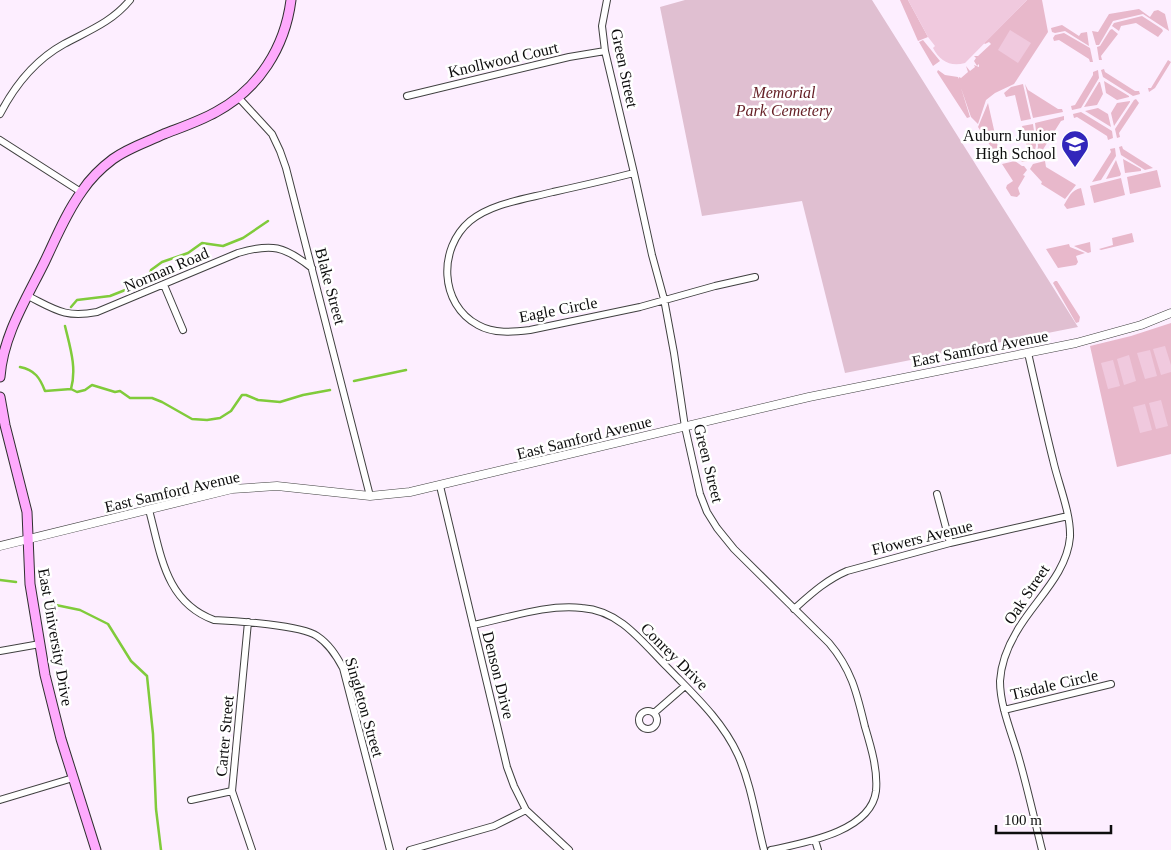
<svg xmlns="http://www.w3.org/2000/svg" width="1171" height="850" viewBox="0 0 1171 850" font-family="Georgia,serif">
<style>
.green{fill:#e8b8cb}
.cemetery{fill:#e0bfd1}
.pitch{fill:#f0c9de}
.lines{fill:none;stroke-linecap:round;stroke-linejoin:round}
.stream{stroke:#80cb3b;stroke-width:2.5}
.minor-casing{stroke:#404040;stroke-width:8}
.tertiary-casing{stroke:#404040;stroke-width:9}
.secondary-casing{stroke:#2f2f2f;stroke-width:11}
.minor{stroke:#fff;stroke-width:6}
.tertiary{stroke:#fff;stroke-width:8}
.secondary{stroke:#feaafd;stroke-width:9}
.labels{text-anchor:middle;stroke-width:5;stroke-linejoin:round;paint-order:stroke}
.street-label{font-size:16px;fill:#0d0d0d;stroke:#fff}
.park-label{font-size:16px;font-style:italic;fill:#641e24;stroke:#fff}
.poi-label{font-size:16px;fill:#0d0d0d;stroke:#fff;text-anchor:end}
</style>
<rect width="100%" height="100%" fill="#fdeeff"/>
<!-- green -->
<path class="green" d="M 900,0 L 908,0 L 928,37 L 918,41 Z
M 1027,0 L 1042,0 L 1048,32 L 1014,84 L 995,93 L 986,100 L 978,124 L 971,117 L 961,88 L 970,117 L 967,118 L 937,72 L 938,70 L 945,75 L 958,77 L 958,79 L 959,77 L 961,78 L 968,72 L 966,66 L 970,71 L 975,67 L 974,65 L 979,67 L 979,64 L 977,66 L 974,61 L 976,58 L 974,56 L 978,56 L 991,44 L 989,42 L 985,44 L 984,43 Z
M 1139,9 L 1150,17 L 1154,11 L 1158,10 L 1165,14 L 1169,31 L 1143,14 L 1113,21 L 1099,45 L 1096,45 L 1092,31 L 1098,32 L 1109,14 Z
M 1142,16 L 1162,29 L 1163,31 L 1158,37 L 1136,23 L 1121,26 L 1119,31 L 1112,26 L 1114,23 Z
M 1062,25 L 1079,36 L 1081,33 L 1087,32 L 1089,46 L 1065,31 L 1055,33 L 1052,32 L 1051,28 Z
M 1112,29 L 1118,34 L 1101,56 L 1102,60 L 1099,60 L 1097,47 L 1100,46 L 1110,30 Z
M 1064,33 L 1090,48 L 1093,62 L 1090,62 L 1089,59 L 1059,40 L 1054,41 L 1053,38 L 1055,35 Z
M 923,40 L 940,61 L 933,66 L 919,42 Z
M 1168,60 L 1171,62 L 1155,88 L 1149,92 L 1148,88 L 1151,88 Z
M 1104,69 L 1105,72 L 1135,91 L 1139,91 L 1140,94 L 1133,96 L 1103,77 L 1101,70 Z
M 1098,70 L 1099,78 L 1081,108 L 1072,110 L 1071,106 L 1075,105 L 1093,75 L 1093,72 Z
M 1104,81 L 1129,96 L 1129,97 L 1117,100 L 1106,93 Z
M 1099,82 L 1100,82 L 1103,94 L 1097,105 L 1084,107 Z
M 1023,84 L 1031,119 L 1021,121 L 1015,95 L 1006,97 L 1004,93 L 1011,87 Z
M 1025,84 L 1028,90 L 1058,109 L 1062,109 L 1063,112 L 1033,118 Z
M 1136,99 L 1139,103 L 1119,133 L 1120,137 L 1117,138 L 1115,129 L 1134,100 Z
M 1130,101 L 1130,102 L 1114,126 L 1111,113 L 1117,103 Z
M 988,103 L 1001,161 L 1001,162 L 978,127 Z
M 1098,108 L 1108,114 L 1111,127 L 1085,111 Z
M 1081,112 L 1112,131 L 1113,138 L 1108,140 L 1107,136 L 1077,117 L 1074,118 L 1073,114 Z
M 1064,116 L 1064,120 L 1061,121 L 1042,151 L 1043,157 L 1036,159 L 1038,146 L 1035,123 Z
M 1033,124 L 1036,145 L 1033,160 L 1022,162 L 1020,158 L 1029,155 L 1022,126 Z
M 1122,146 L 1123,149 L 1153,168 L 1145,170 L 1121,155 L 1119,147 Z
M 1115,148 L 1116,156 L 1101,180 L 1092,182 L 1111,152 L 1110,149 Z
M 1123,159 L 1141,169 L 1141,171 L 1125,173 Z
M 1116,160 L 1121,174 L 1120,176 L 1106,179 Z
M 1015,161 L 1022,166 L 1024,166 L 1027,170 L 1023,175 L 1025,176 L 1018,188 L 1020,194 L 1017,197 L 1011,196 L 1006,188 L 1007,185 L 1013,181 L 1002,164 Z
M 1045,161 L 1046,167 L 1076,185 L 1065,199 L 1041,184 L 1042,182 L 1030,169 L 1033,164 Z
M 1157,170 L 1161,187 L 1130,194 L 1127,177 Z
M 1121,178 L 1125,195 L 1094,203 L 1090,186 Z
M 1081,188 L 1085,205 L 1067,209 L 1064,205 C 1069,197 1071,190 1081,188 Z
M 1132,233 L 1134,242 L 1101,250 L 1099,249 L 1113,245 L 1112,238 Z
M 1090,242 L 1091,252 L 1088,253 L 1074,246 Z
M 1069,244 L 1070,247 L 1085,253 L 1076,256 L 1078,262 L 1076,265 L 1058,268 L 1046,249 Z
M 1055,281 L 1057,281 L 1080,317 L 1079,322 L 1076,323 L 1053,283 Z
M 1171,323 L 1171,454 L 1117,467 L 1090,346 L 1131,336 Z"/>
<!-- cemetery -->
<path class="cemetery" d="M 685,0 L 872,0 L 1078,327 L 845,373 L 802,201 L 702,216 L 660,7 Z"/>
<!-- pitch -->
<path class="pitch" d="M 908,0 L 1027,0 L 965,63 C 950,67 940,61 933,48 L 935,46 L 928,37 Z
M 1010,30 L 1031,43 L 1018,63 L 998,50 Z
M 1165,346 L 1171,365 L 1171,372 L 1161,375 L 1153,349 Z
M 1150,350 L 1157,376 L 1145,379 L 1137,353 Z
M 1129,355 L 1136,381 L 1124,385 L 1117,359 Z
M 1113,360 L 1120,386 L 1108,389 L 1101,363 Z
M 1161,400 L 1168,426 L 1156,429 L 1149,403 Z
M 1145,404 L 1152,430 L 1140,433 L 1133,407 Z"/>
<g class="lines">
<!-- stream -->
<path class="stream" d="M 71,307 L 77,300 L 110,296 L 148,281 L 151,270 L 162,262 L 188,253 L 202,243 L 223,246 L 243,238 L 268,221
M 65,326 C 70,347 77,368 71,389
M 20,367 C 35,370 40,378 45,391 L 71,389 L 77,392 L 85,390 L 92,385 L 115,392 L 120,391 L 130,398 L 152,398 L 162,402 L 192,419 L 207,420 L 220,418 L 231,411 L 242,395 L 246,395 L 258,400 L 280,402 L 303,395 L 330,390
M 354,381 L 406,370
M 0,580 L 16,582
M 51,604 L 80,610 L 108,624 L 131,661 L 147,676 L 153,734 L 156,809 L 161,850"/>
<!-- minor casing -->
<g class="minor-casing">
<path id="minor" d="M 607,0 L 602,26 L 605,51 L 634,173 L 652,255 L 664,299 L 674,353 L 685,427 L 700,494 L 707,512 L 717,528 L 734,549 L 829,643 C 852,670 857,694 865,727 C 871,747 878,770 876,791 C 871,832 803,843 771,850
M 407,96 L 569,57 L 605,51
M 238,97 L 272,134 L 280,151 L 286,168 L 370,496
M 0,114 C 15,85 35,60 64,44 C 88,31 112,22 130,0
M 0,140 L 81,192
M 634,173 C 607,180 580,186 553,192 C 526,199 492,203 470,221 C 438,248 439,304 478,325 C 494,334 513,332 530,330 L 640,307 L 715,286 L 755,277
M 164,285 L 183,330
M 28,296 C 56,310 65,318 97,312 L 238,253 C 272,243 284,246 312,268
M 1028,353 C 1036,388 1044,424 1053,460 C 1058,483 1071,513 1070,537 C 1067,574 1034,601 1017,631 C 1008,646 1001,664 1000,681 C 1000,706 1011,731 1018,755 C 1027,786 1034,818 1042,850
M 440,486 L 507,767 L 514,786 L 526,810 L 569,850
M 937,494 L 950,543
M 149,510 C 161,554 165,602 214,620 C 236,621 301,625 317,636 C 329,644 336,655 343,668 L 390,850
M 794,609 C 811,594 826,580 847,571 L 950,543 L 1068,516
M 248,622 L 232,791 L 252,850
M 473,625 C 508,618 546,604 582,608 C 597,609 611,615 623,624 C 639,636 653,653 667,667 C 693,694 722,720 738,755 C 751,784 756,819 764,850
M 0,651 L 40,644
M 1004,710 L 1111,684
M639 720a9 9 0 1 1 18 0a9 9 0 1 1-18 0Z
M 654,713 L 685,686
M 0,800 L 73,778
M 191,800 L 232,791
M 815,840 L 818,850
M 410,850 L 494,826 L 526,810"/>
</g>
<!-- tertiary casing -->
<g class="tertiary-casing">
<path id="tertiary" d="M 0,546 L 232,489 L 277,486 L 370,496 L 410,492 L 809,397 L 1076,343 L 1141,325 L 1171,313"/>
</g>
<!-- secondary casing -->
<g class="secondary-casing">
<path id="secondary" d="M 0,377 C 3,335 27,298 45,261 C 56,238 66,213 82,191 C 90,179 101,168 113,159 C 128,148 147,142 164,134 C 182,127 200,121 216,112 C 259,89 285,47 291,0
M 0,397 L 5,425 L 27,512 L 30,584 L 45,675 L 61,739 L 96,850"/>
</g>
<!-- minor -->
<use href="#minor" class="minor"/>
<!-- tertiary -->
<use href="#tertiary" class="tertiary"/>
<!-- secondary -->
<use href="#secondary" class="secondary"/>
</g>
<!-- icons -->
<defs>
<g id="school-pin" transform="scale(1.4375)"><path d="M0 17L-7.5 6A9.5 9.5 0 1 1 7.5 6Z" fill="#3227bb" stroke="#fff"/><path d="M0-5L7-2L0 1L-7-2ZM-4 1L0 2.5L4 1V4Q0 6-4 4Z" fill="#fff"/></g>
</defs>
<g fill-rule="evenodd">
<use href="#school-pin" x="1075" y="144"/>
</g>
<g class="labels">
<!-- street labels -->
<g class="street-label">
<text transform="translate(503 59) rotate(-13)" y="6">Knollwood Court</text>
<text transform="translate(625 68) rotate(78)" y="6">Green Street</text>
<text transform="translate(166 269) rotate(-23)" y="6">Norman Road</text>
<text transform="translate(331 286) rotate(75)" y="6">Blake Street</text>
<text transform="translate(558 309) rotate(-11)" y="6">Eagle Circle</text>
<text transform="translate(980 348) rotate(-11)" y="6">East Samford Avenue</text>
<text transform="translate(584 437) rotate(-14)" y="6">East Samford Avenue</text>
<text transform="translate(709 463) rotate(76)" y="6">Green Street</text>
<text transform="translate(172 491) rotate(-13)" y="6">East Samford Avenue</text>
<text transform="translate(922 537) rotate(-14)" y="6">Flowers Avenue</text>
<text transform="translate(1026 594) rotate(-56)" y="6">Oak Street</text>
<text transform="translate(56 637) rotate(80)" y="6">East University Drive</text>
<text transform="translate(675 656) rotate(45)" y="6">Conrey Drive</text>
<text transform="translate(499 675) rotate(76)" y="6">Denson Drive</text>
<text transform="translate(1054 684) rotate(-13)" y="6">Tisdale Circle</text>
<text transform="translate(365 707) rotate(74)" y="6">Singleton Street</text>
<text transform="translate(224 736) rotate(-85)" y="6">Carter Street</text>
</g>
<!-- park labels -->
<g class="park-label">
<text x="784" y="98">Memorial<tspan x="784" dy="18">Park Cemetery</tspan></text>
</g>
<!-- poi labels -->
<g class="poi-label">
<text x="1056" y="141">Auburn Junior<tspan x="1056" dy="18">High School</tspan></text>
</g>
</g>
<!-- scale -->
<path d="M996 825v8h115v-8" fill="none" stroke="#0d0d0d" stroke-width="2.5"/>
<text x="1004" y="825" font-size="15" fill="#0d0d0d" stroke="#ffffff" stroke-width="4" paint-order="stroke">100 m</text>
</svg>
